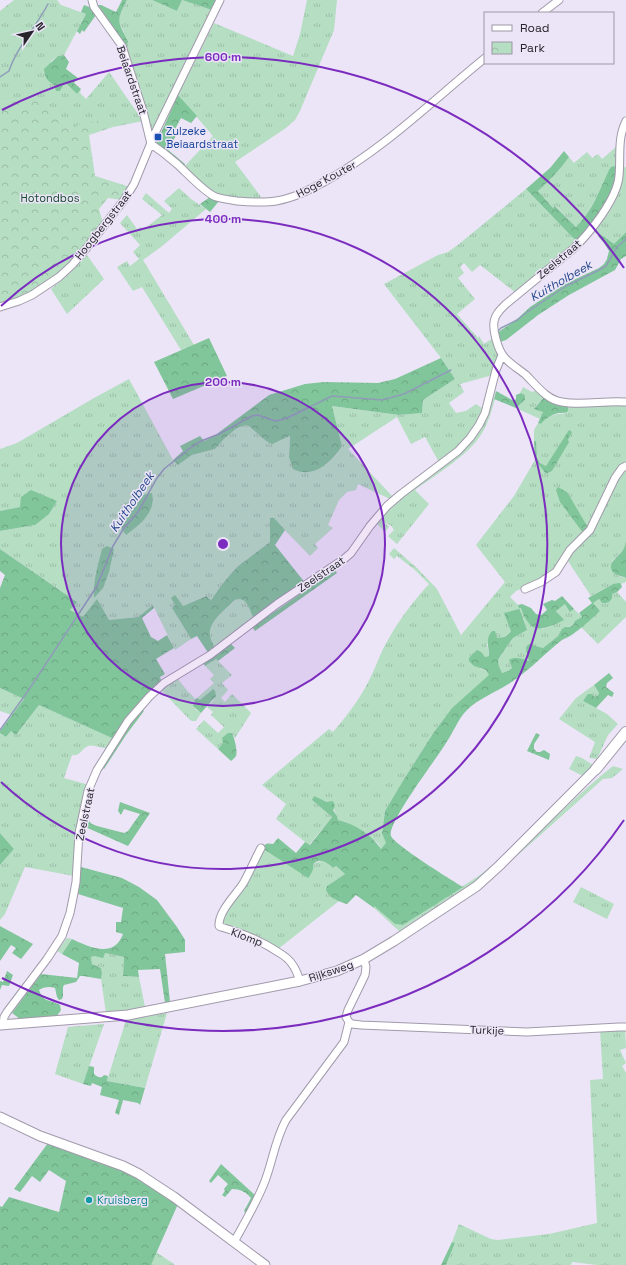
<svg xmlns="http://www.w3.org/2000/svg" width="626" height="1265" viewBox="0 0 626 1265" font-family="'Space Grotesk',sans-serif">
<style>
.grass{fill:url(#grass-tufts);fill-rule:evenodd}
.forest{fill:url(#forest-crowns)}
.park{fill:url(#park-crowns)}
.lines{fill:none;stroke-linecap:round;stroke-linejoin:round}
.stream{stroke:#909db9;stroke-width:1.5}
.minor-casing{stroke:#a19aab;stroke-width:9}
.major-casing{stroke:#a19aab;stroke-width:11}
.highway-casing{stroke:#a19aab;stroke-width:12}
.minor{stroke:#fff;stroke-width:7}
.major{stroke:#fff;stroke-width:9}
.highway{stroke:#fff;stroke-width:10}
.ring{fill:none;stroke:#7b2cbf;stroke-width:2}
.transit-dot{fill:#1a4fb4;stroke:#ece5f7;stroke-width:1.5}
.culture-dot{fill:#0f9aa8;stroke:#ece5f7;stroke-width:1.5}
.labels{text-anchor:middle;stroke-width:3;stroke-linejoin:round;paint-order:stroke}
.street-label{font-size:11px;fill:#26232a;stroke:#ece5f7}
.transit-label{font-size:11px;fill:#164399;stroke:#ece5f7;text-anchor:start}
.park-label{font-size:11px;fill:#164a2e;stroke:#ece5f7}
.culture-label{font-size:11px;fill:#0d838f;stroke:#ece5f7;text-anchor:start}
.water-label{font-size:12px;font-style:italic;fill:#25478c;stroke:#ece5f7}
.centre{fill:#7b2cbf;stroke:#ece5f7;stroke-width:2}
.ring-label{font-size:12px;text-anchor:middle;font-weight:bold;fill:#7b2cbf;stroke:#ece5f7;stroke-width:3;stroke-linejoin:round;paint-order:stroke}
</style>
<defs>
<pattern id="grass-tufts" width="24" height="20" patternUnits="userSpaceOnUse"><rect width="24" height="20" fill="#b5dec3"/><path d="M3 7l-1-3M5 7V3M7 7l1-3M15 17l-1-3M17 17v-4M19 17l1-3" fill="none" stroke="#9cbea8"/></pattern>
<pattern id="forest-crowns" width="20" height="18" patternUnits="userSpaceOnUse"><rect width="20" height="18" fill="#81c59a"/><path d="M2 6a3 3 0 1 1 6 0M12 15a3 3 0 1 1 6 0" fill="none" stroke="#6fa985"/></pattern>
<pattern id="park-crowns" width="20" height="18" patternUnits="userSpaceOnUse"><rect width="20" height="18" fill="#b5dec3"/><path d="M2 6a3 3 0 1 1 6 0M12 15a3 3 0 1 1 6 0" fill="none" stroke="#9cbea8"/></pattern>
</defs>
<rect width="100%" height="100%" fill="#ece5f7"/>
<!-- grass -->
<path class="grass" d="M 14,0 L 57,0 L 61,5 L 86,14 L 64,55 L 58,56 L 51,61 L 54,88 L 60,91 L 65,81 L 77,94 L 81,89 L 80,93 L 86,99 L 109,72 L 143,121 L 113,127 L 110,119 L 71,131 L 36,96 L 0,102 L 0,11 Z
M 127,0 L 152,0 L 177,11 L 182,0 L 212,10 L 152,132 L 150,130 L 125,48 L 124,32 L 118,21 L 119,17 Z
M 307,0 L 337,0 L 334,30 L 300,111 L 295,120 L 286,128 L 235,162 L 264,201 L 218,196 L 183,168 L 213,136 L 178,95 L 214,23 L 293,56 L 300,34 Z
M 616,147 L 616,167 L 615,166 L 583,220 L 576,227 L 556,206 L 553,208 L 538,191 C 550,180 560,170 569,157 L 574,163 L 587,152 L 592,158 L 598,154 L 602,159 Z
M 626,167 L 626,232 L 614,245 L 600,234 L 599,235 L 594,232 C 611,212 623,194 621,168 Z
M 179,188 L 191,199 L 206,209 L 161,247 L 143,260 L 194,345 L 181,350 L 142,287 L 133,291 L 117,267 L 127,261 L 130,266 L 139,259 L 133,252 L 140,245 L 120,223 L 127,215 L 137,229 L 141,227 L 143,230 L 162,215 L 142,199 L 146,193 L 169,213 L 172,209 L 164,201 Z
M 526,189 L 578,243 L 516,293 L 480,265 L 472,272 L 464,263 L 460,267 L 464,273 L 458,278 L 475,299 L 457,314 L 478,338 L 479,336 L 484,344 L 493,338 L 498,353 L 493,375 L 460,384 L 464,392 L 449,403 L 456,413 L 466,411 L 476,404 L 485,410 L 474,431 L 440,464 L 425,437 L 411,444 L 397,417 L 348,449 L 392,496 L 390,499 L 358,484 L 356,490 L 347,492 L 339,500 L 328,525 L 333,528 L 315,544 L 318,548 L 310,556 L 274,519 L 270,542 L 237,567 L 223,583 L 211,600 L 205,596 L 183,606 L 175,605 L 172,608 L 191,639 L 175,650 L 153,605 L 138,617 L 109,620 L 83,618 L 70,610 L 76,601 L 0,549 L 0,531 L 35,525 L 20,507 L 0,511 L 0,449 L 17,443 L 94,398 L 129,379 L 173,460 L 178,465 L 192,455 L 215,449 L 224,439 L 237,428 L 246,425 L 250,427 L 266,441 L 279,441 L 290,436 L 289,457 L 326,465 L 337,454 L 342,446 L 332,406 L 399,415 L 422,413 L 423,400 L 455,379 L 441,358 L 384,284 L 438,255 L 448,252 L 459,244 ZM 144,494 L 126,535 L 120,527 L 126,503 Z
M 87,255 L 104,279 L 67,314 L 51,289 L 67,276 Z
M 523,387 L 532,392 L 537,390 L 544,397 L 535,407 L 543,412 L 540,419 L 516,408 L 525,400 L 521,393 L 520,393 Z
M 492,398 L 495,399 C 491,413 487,427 478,439 C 465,457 434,476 415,490 L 429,504 L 397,544 L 388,536 L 394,530 L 392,527 L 393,527 L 384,522 L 389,527 L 385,532 L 376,523 L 406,494 L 464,450 C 479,434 484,418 492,398 Z
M 626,404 L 626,464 L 589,529 L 573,503 L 584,534 L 556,569 L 542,580 L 516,591 L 510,597 L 518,605 L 519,608 L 521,607 L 542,629 L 549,627 L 563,620 L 556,610 L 565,604 L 571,611 L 574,609 L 582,617 C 576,621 573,627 565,627 L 558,636 L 543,648 L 529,645 L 527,655 L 530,661 L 509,660 L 512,668 L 508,671 L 502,673 L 499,666 L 498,660 L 501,655 L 513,638 L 527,630 L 511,631 L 508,635 L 487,644 L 489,656 L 485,657 L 480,669 L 486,670 L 490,675 L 452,708 L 434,732 L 404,779 L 385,811 L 382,832 L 387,843 L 381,849 L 378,843 L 346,822 L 338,820 C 337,813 330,801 322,800 C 319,800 315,800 312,800 L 332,817 L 309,845 L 276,819 L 286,804 L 262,785 L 329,729 L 333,732 C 345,718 356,704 365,688 C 372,676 377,662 383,649 C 396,624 410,605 429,584 L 415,570 L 397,556 L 394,559 L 389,554 L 394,548 L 417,568 L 437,589 L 461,635 L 505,582 L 476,545 L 514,496 L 535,460 L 546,474 L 552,471 L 568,440 L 569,437 L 546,466 C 535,463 537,451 536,442 L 534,441 L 534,430 L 538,423 L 541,424 C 546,418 555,413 563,414 L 568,405 Z
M 626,468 L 626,542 L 624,549 L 612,561 L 618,576 L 626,578 L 626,582 L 621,584 L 613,584 L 591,596 L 566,558 L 588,535 L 617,478 Z
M 617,592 L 626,602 L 626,617 L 598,644 L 581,627 L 600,611 L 592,603 L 599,599 L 602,603 C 606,604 608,602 611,600 L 612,593 Z
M 239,598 C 248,600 250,609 253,617 L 212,652 C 208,646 208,631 212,624 C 215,619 233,601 239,598 Z
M 216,659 L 232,675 L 222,683 L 228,690 L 221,698 L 225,702 L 232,694 L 251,713 L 235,738 L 232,733 L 218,749 L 196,729 L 204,720 L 218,733 L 224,727 L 211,715 L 213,712 L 207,707 L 214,700 L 211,690 L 203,698 L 200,700 L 197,698 L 214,683 L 210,679 L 214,675 L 205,666 Z
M 177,678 L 189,693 L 190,693 L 195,699 L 194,700 L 195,709 L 201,713 L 196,721 L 192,721 L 190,720 L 160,689 Z
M 594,685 L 599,693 L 598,695 L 595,697 L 592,696 L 583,701 L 607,714 L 618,724 L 608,735 L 597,759 L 589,758 L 595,742 L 559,719 L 576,698 Z
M 0,688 L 24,699 L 12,715 L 0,711 Z
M 39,705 L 114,739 L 108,748 C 101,749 95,744 88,746 C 81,749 80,757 72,755 L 64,778 L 89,785 L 74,876 L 25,867 L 5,914 L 0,920 L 0,865 L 14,849 L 0,833 L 0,733 L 6,737 L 11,731 L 17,734 Z
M 576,756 L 582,758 L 593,765 L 583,776 L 569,769 Z
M 613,766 L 623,769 L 612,778 L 603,779 L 518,855 C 548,824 579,793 613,766 Z
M 262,848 L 313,866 C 319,857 327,863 333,868 L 336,866 L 345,874 L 327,886 L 335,900 L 339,901 L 278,949 L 222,926 L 221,918 Z
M 496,862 L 475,882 L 399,931 L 374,908 L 374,906 L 395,924 L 403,925 L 480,875 Z
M 581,887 L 614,904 L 607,919 L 573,902 Z
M 67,938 L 72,939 L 62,954 L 57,951 Z
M 105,953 L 124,957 L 123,976 L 139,977 L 145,1007 L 106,1013 L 101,979 L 102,973 L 101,968 L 92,964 L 91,957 Z
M 167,1013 L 145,1088 L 107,1081 L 126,1020 Z
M 104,1024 L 83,1084 L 55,1074 L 68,1027 Z
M 600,1030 L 625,1030 L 626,1048 L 620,1050 L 626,1063 L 622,1066 L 626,1073 L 626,1265 L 597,1265 L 572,1262 L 571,1265 L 446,1265 L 455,1243 L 452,1242 L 459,1224 L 491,1239 L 498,1240 L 549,1234 L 597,1223 L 590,1080 L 603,1079 Z
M 156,1252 L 174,1264 L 174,1265 L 151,1265 Z"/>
<!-- forest -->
<path class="forest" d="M 122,0 L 127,0 C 115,24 118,19 128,42 L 125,48 L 96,5 L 101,5 L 116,12 Z
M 152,0 L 182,0 L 177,11 Z
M 182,0 L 217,0 L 212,10 Z
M 84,5 L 92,8 L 96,15 L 84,32 L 82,30 L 80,34 L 77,31 L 86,14 L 81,12 Z
M 64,55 L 69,62 L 66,69 L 78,78 L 74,83 L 81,89 L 77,94 L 65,82 L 60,91 L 56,91 L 54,85 C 46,80 45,77 44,69 L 58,56 Z
M 178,95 L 197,116 L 191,123 L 181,118 L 173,133 L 176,136 L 167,149 L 185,164 L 183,168 L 156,144 Z
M 564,151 L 569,157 C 560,170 550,180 538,191 L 553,208 L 555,206 L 576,227 C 592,211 600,190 609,170 L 611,167 L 615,166 L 616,167 C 616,171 617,176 617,180 C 614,199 590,227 578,243 L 526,189 L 550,168 Z
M 210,197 L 219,201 L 210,212 L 200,204 Z
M 626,232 L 626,256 L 621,259 L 615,270 L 569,295 L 538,315 L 506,340 L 500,342 L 497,333 L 516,320 L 530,307 L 565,284 L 599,268 L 604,264 L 607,259 L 609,251 L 604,243 L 598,236 L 600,234 L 614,244 Z
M 209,338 L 227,376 L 173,399 L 154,362 Z
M 441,358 L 455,379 L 423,400 L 422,413 L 399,415 L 332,406 L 342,446 C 334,459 319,474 303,472 C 300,472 296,470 293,469 L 289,457 L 290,436 L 272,444 L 266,441 L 250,427 L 246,425 L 237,428 L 224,439 L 215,449 L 192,455 L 178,465 L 173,460 L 183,451 L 180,446 L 200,436 L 204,441 L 214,436 L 269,395 L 305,384 L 324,382 L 378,383 L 395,379 Z
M 496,391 L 514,401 L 516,399 L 516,395 L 521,393 L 525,396 L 525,400 L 516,408 L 494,399 Z
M 544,397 L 568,405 L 568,411 C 563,414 560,412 555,414 C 550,416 544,420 541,424 L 538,423 L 543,412 L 534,409 Z
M 569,430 L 572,432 L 568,440 L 569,442 L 552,471 L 546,474 L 535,460 L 534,441 L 536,441 L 537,457 L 540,463 L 546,466 Z
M 558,487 L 567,492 L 589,529 L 584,534 L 560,502 L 556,490 Z
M 31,490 L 57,501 L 49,514 L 35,525 L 0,531 L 0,511 L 20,507 L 21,497 Z
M 152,493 C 156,513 140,524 126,535 L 120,527 C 120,521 120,513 122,508 C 126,500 144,494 152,493 Z
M 270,518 L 274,518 L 285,530 L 275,545 L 306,584 L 239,632 L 237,630 L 253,617 C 249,608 246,595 235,600 C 226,609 208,622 210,635 C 210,639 213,643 214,647 L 210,649 L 212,652 L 209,654 L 197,636 L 191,639 L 172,608 L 175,605 L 171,598 L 175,595 L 183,606 L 206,596 L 211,600 L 223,583 L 237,567 L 270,542 Z
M 626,542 L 626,578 C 622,576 617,576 614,573 C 604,563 621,556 624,548 C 625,546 625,544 626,542 Z
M 107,546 L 114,549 L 109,572 L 103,588 L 94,598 C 93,581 98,565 102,549 Z
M 0,549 L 77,602 L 70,610 L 83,617 L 97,599 L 109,620 L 138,617 L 153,605 L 154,608 L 142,618 L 151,637 L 158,641 L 167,635 L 174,648 L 156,659 L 165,674 L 160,677 L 162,683 L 114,739 L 39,705 L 16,735 L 11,731 L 6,737 L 0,733 L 0,731 L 24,699 L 0,688 L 0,588 L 5,575 L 0,571 Z
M 335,570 L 337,573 L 255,631 L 252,627 Z
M 619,583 L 621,584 L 622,587 L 617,592 L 612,594 C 613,600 609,604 602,603 L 599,599 L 593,603 L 600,611 C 591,619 582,628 573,634 C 569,637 565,638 562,640 C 545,653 531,669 513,681 C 499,691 479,698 467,710 C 458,719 453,733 446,743 C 438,757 386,824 391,836 C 396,846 450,879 463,887 L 403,925 L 395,924 L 374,906 L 374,908 L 356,895 L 347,904 C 338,901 330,899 326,890 L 327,886 L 345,874 L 336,866 L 333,868 C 329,864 317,855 313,866 C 313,867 314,868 313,869 C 312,872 310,876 308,878 L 262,848 C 266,843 267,843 273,844 L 278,838 L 296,853 L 305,842 L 310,845 L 332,817 L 312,800 L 314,796 L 327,802 L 333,801 L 335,806 L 333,810 L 337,816 L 338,820 C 355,824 372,835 381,849 L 386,843 L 382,833 L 385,811 L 404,779 L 434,732 L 452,708 L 489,675 L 486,670 L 474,666 L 469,661 L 469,658 L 477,650 L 481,652 L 485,657 L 489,656 C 489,647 485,639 492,631 L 495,631 L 497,638 C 504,637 507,637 511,631 L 504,613 L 519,609 L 518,605 L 522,604 L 531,608 L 536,614 L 541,615 L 547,610 L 543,604 L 552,600 L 555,601 L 562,596 L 574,609 L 570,612 L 565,604 L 556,611 L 564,620 C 542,631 530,635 521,608 L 519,608 L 527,630 L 513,638 L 501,655 L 498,660 L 499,666 L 502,673 L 508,671 L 512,668 L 509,660 C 515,656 523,659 529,661 L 527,655 L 526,647 L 529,644 L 543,648 L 558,636 L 562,629 L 565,627 L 569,627 L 573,625 L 575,621 L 582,617 L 579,613 L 592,603 L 588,598 L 613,584 Z
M 231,644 L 235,648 L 218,661 L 216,659 L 205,666 L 203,663 Z
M 609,673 L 613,678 L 607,683 L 606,687 L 614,693 L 612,697 L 608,695 L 596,708 L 583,701 L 588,694 L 591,694 L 595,697 L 598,695 L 599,693 L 594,685 Z
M 213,689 L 215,691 L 216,696 L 201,713 L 193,706 L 195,703 L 194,700 L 197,698 L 200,700 Z
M 141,709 L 144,711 L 126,735 L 104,769 L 101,767 L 129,723 Z
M 228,733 L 232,733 C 234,737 238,751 236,756 C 235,758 233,759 231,761 L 218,749 L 223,743 L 222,738 Z
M 536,733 L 540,735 L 534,744 L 534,749 L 537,752 L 540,752 L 544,750 L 550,754 L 549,760 L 527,751 Z
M 120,802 L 150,813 L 128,846 L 83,826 L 85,821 L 87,819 L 92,824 L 97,826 L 124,833 L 128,831 L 140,814 L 124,809 L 121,815 L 118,811 Z
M 0,833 L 14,849 L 0,865 Z
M 81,867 L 122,878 L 139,887 L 157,900 L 177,927 L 185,940 L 185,952 L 165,954 L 170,1002 L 165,1003 L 160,969 L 138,970 L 139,977 L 123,976 L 124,957 L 105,953 L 103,958 L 95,956 L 91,957 L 92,964 L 101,968 L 102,973 L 101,979 L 83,976 L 80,976 L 76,982 L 64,985 L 63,987 L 63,996 L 62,999 L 59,1000 L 57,997 L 55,988 C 50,986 43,987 39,990 C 44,1003 49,999 60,1005 L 61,1010 L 57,1016 L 20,1019 L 12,1013 L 41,974 L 77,978 L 79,963 L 62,954 L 72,939 C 89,947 114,959 123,934 L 116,932 L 116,922 L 121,922 L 123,908 L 78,894 Z
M 0,926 L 33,944 L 21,959 L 12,953 L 16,948 L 11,945 L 0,961 Z
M 7,971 L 13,975 L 9,986 L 2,985 L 0,990 L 0,981 L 3,982 Z
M 89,1066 L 94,1067 L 94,1074 C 96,1076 99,1078 102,1077 L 104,1075 L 108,1076 L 107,1081 L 145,1088 L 140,1105 L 138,1103 L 123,1100 L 119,1115 L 115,1113 L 119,1100 L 100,1095 L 102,1087 L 92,1083 L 91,1086 L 83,1084 Z
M 48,1143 L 123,1171 L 148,1182 L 178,1204 L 151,1265 L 0,1265 L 0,1206 L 2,1207 L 9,1197 L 59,1212 L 66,1181 L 49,1170 L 40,1182 L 32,1176 L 20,1192 L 14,1189 Z
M 221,1164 L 256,1196 L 246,1214 L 244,1211 L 251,1198 C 246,1192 240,1189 232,1189 L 225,1197 L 222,1195 L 225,1191 L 224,1189 L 228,1184 L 218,1175 L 211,1183 L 209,1181 Z
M 452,1242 L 455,1243 L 446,1265 L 441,1265 Z"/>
<!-- park -->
<path class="park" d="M 36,95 L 71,131 L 78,125 L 110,118 L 113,127 L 89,135 L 95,176 L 130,187 L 122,200 L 108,198 L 99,209 L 103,223 C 84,246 67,273 40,288 C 28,295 14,299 0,304 L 0,102 Z"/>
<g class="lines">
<!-- stream -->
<path class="stream" d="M 0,77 L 9,71 C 17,47 36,27 48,4
M 498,331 L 501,328 L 517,320 L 530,310 L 566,286 L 599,270 L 606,266 L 617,247 L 626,239
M 0,730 L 28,691 L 97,586 L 113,546 L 124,528 L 138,512 L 157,478 L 164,469 L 189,449 L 201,441 L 219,434 L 252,416 L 258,415 L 275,421 L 285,419 L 332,396 L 382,400 L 404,394 L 451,370"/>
<!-- minor casing -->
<g class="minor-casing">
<path id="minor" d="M 92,0 L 94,7 L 122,46 L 143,111 L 151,144
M 542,13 L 559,0
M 626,121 C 617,139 621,156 619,176 C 617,199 590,233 573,249 L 506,304 C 502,308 497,312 495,318 C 491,327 498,351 505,358 C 511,365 519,369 526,375 C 537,386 547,400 562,402 C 583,406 605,400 626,402
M 151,144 C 160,150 169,157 177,164 C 187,173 205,193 216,197 C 223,199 230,200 237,201 C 250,202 264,203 276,201 C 294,198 309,190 324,182 C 384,149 432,101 485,58
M 0,307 L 19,301 L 32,295 L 59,277 L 72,265 L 85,250 L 124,200 L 134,184 L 155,133 L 220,0
M 525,589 L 541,582 L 556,572 L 570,550 L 590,530 L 615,478 L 622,468 L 626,466
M 261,848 C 255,859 250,871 244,882 C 237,894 218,911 219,926 L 221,927 C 242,933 260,940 278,952 C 283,955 289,959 292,964 C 296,969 298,975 300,981
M 349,1022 L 352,1024 L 361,1025 L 527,1032 L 619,1027 L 626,1027
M 3,1025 L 4,1017 L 7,1012 L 47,959 L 62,936 L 70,913 L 74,893 L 76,882 L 79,833 L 88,791 L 97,770 L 128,721 L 149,697 L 164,683 L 210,655 L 277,604 L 344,559 L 351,553 L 370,526 L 387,506 L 401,494 L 458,451 L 470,438 L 479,425 L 485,413 L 496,370 L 502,355
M 234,1242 C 245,1222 257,1202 265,1181 C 273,1160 275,1140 286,1120 L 344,1042 L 349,1022 L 346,1017 L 348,1010 L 365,975 L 366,967 L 364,959"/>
</g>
<!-- major casing -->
<g class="major-casing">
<path id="major" d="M 0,1025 L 128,1015 L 300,981 L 337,971 L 364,959 L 394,941 L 477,886 L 500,865 L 596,769
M 0,1117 L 40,1136 L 123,1166 L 139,1174 L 174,1197 L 265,1265"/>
</g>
<!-- highway casing -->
<g class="highway-casing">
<path id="highway" d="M 596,769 L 626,732"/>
</g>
<!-- minor -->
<use href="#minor" class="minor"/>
<!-- major -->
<use href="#major" class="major"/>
<!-- highway -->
<use href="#highway" class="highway"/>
</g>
<!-- distance rings -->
<circle cx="223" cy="544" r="162" fill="#7b2cbf" fill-opacity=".12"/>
<g class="ring">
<circle cx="223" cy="544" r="162"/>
<path d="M1 306A325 325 0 1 1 1 782"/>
<path d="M624 820A487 487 0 0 1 2 978M2 110A487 487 0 0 1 624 268"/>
</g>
<!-- markers -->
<rect class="transit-dot" x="154" y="133" width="8" height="8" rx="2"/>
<circle class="culture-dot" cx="89" cy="1200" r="4"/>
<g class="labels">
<!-- street labels -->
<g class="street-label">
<text transform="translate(132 80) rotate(71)" y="4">Beiaardstraat</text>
<text transform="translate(326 179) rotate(-28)" y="4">Hoge Kouter</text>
<text transform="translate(103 225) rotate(-52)" y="4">Hoogbergstraat</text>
<text transform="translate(559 259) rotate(-40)" y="4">Zeelstraat</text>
<text transform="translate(321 574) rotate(-34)" y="4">Zeelstraat</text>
<text transform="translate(85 814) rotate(-78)" y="4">Zeelstraat</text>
<text transform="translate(247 937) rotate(21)" y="4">Klomp</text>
<text transform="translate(331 971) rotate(-18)" y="4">Rijksweg</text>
<text transform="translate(487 1030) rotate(2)" y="4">Turkije</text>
</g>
<!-- transit labels -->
<g class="transit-label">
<text x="166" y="135">Zulzeke<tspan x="166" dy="13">Beiaardstraat</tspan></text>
</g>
<!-- park labels -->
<g class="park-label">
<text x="50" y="202">Hotondbos</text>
</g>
<!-- culture labels -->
<g class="culture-label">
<text x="97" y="1204">Kruisberg</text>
</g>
<!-- water labels -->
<g class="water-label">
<text transform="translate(561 281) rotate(-30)" y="4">Kuitholbeek</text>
<text transform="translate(132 502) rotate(-56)" y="4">Kuitholbeek</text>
</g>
</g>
<circle cx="223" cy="544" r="6" class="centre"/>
<g class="ring-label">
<text x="223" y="61">600 m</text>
<text x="223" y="223">400 m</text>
<text x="223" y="386">200 m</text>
</g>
<!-- legend -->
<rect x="484" y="12" width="130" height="52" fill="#ece5f7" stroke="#9d97a5"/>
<rect x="492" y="25" width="20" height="6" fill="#ffffff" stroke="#9d97a5"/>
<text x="520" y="32" font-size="12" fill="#26232a">Road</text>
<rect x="492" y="42" width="20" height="12" fill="url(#park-crowns)" stroke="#9d97a5"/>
<text x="520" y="52" font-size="12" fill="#26232a">Park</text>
<!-- north arrow -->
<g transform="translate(32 32) rotate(56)" stroke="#ece5f7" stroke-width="3" paint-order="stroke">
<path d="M0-3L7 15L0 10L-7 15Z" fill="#26232a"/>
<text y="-6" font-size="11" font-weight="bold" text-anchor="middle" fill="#26232a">N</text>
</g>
</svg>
